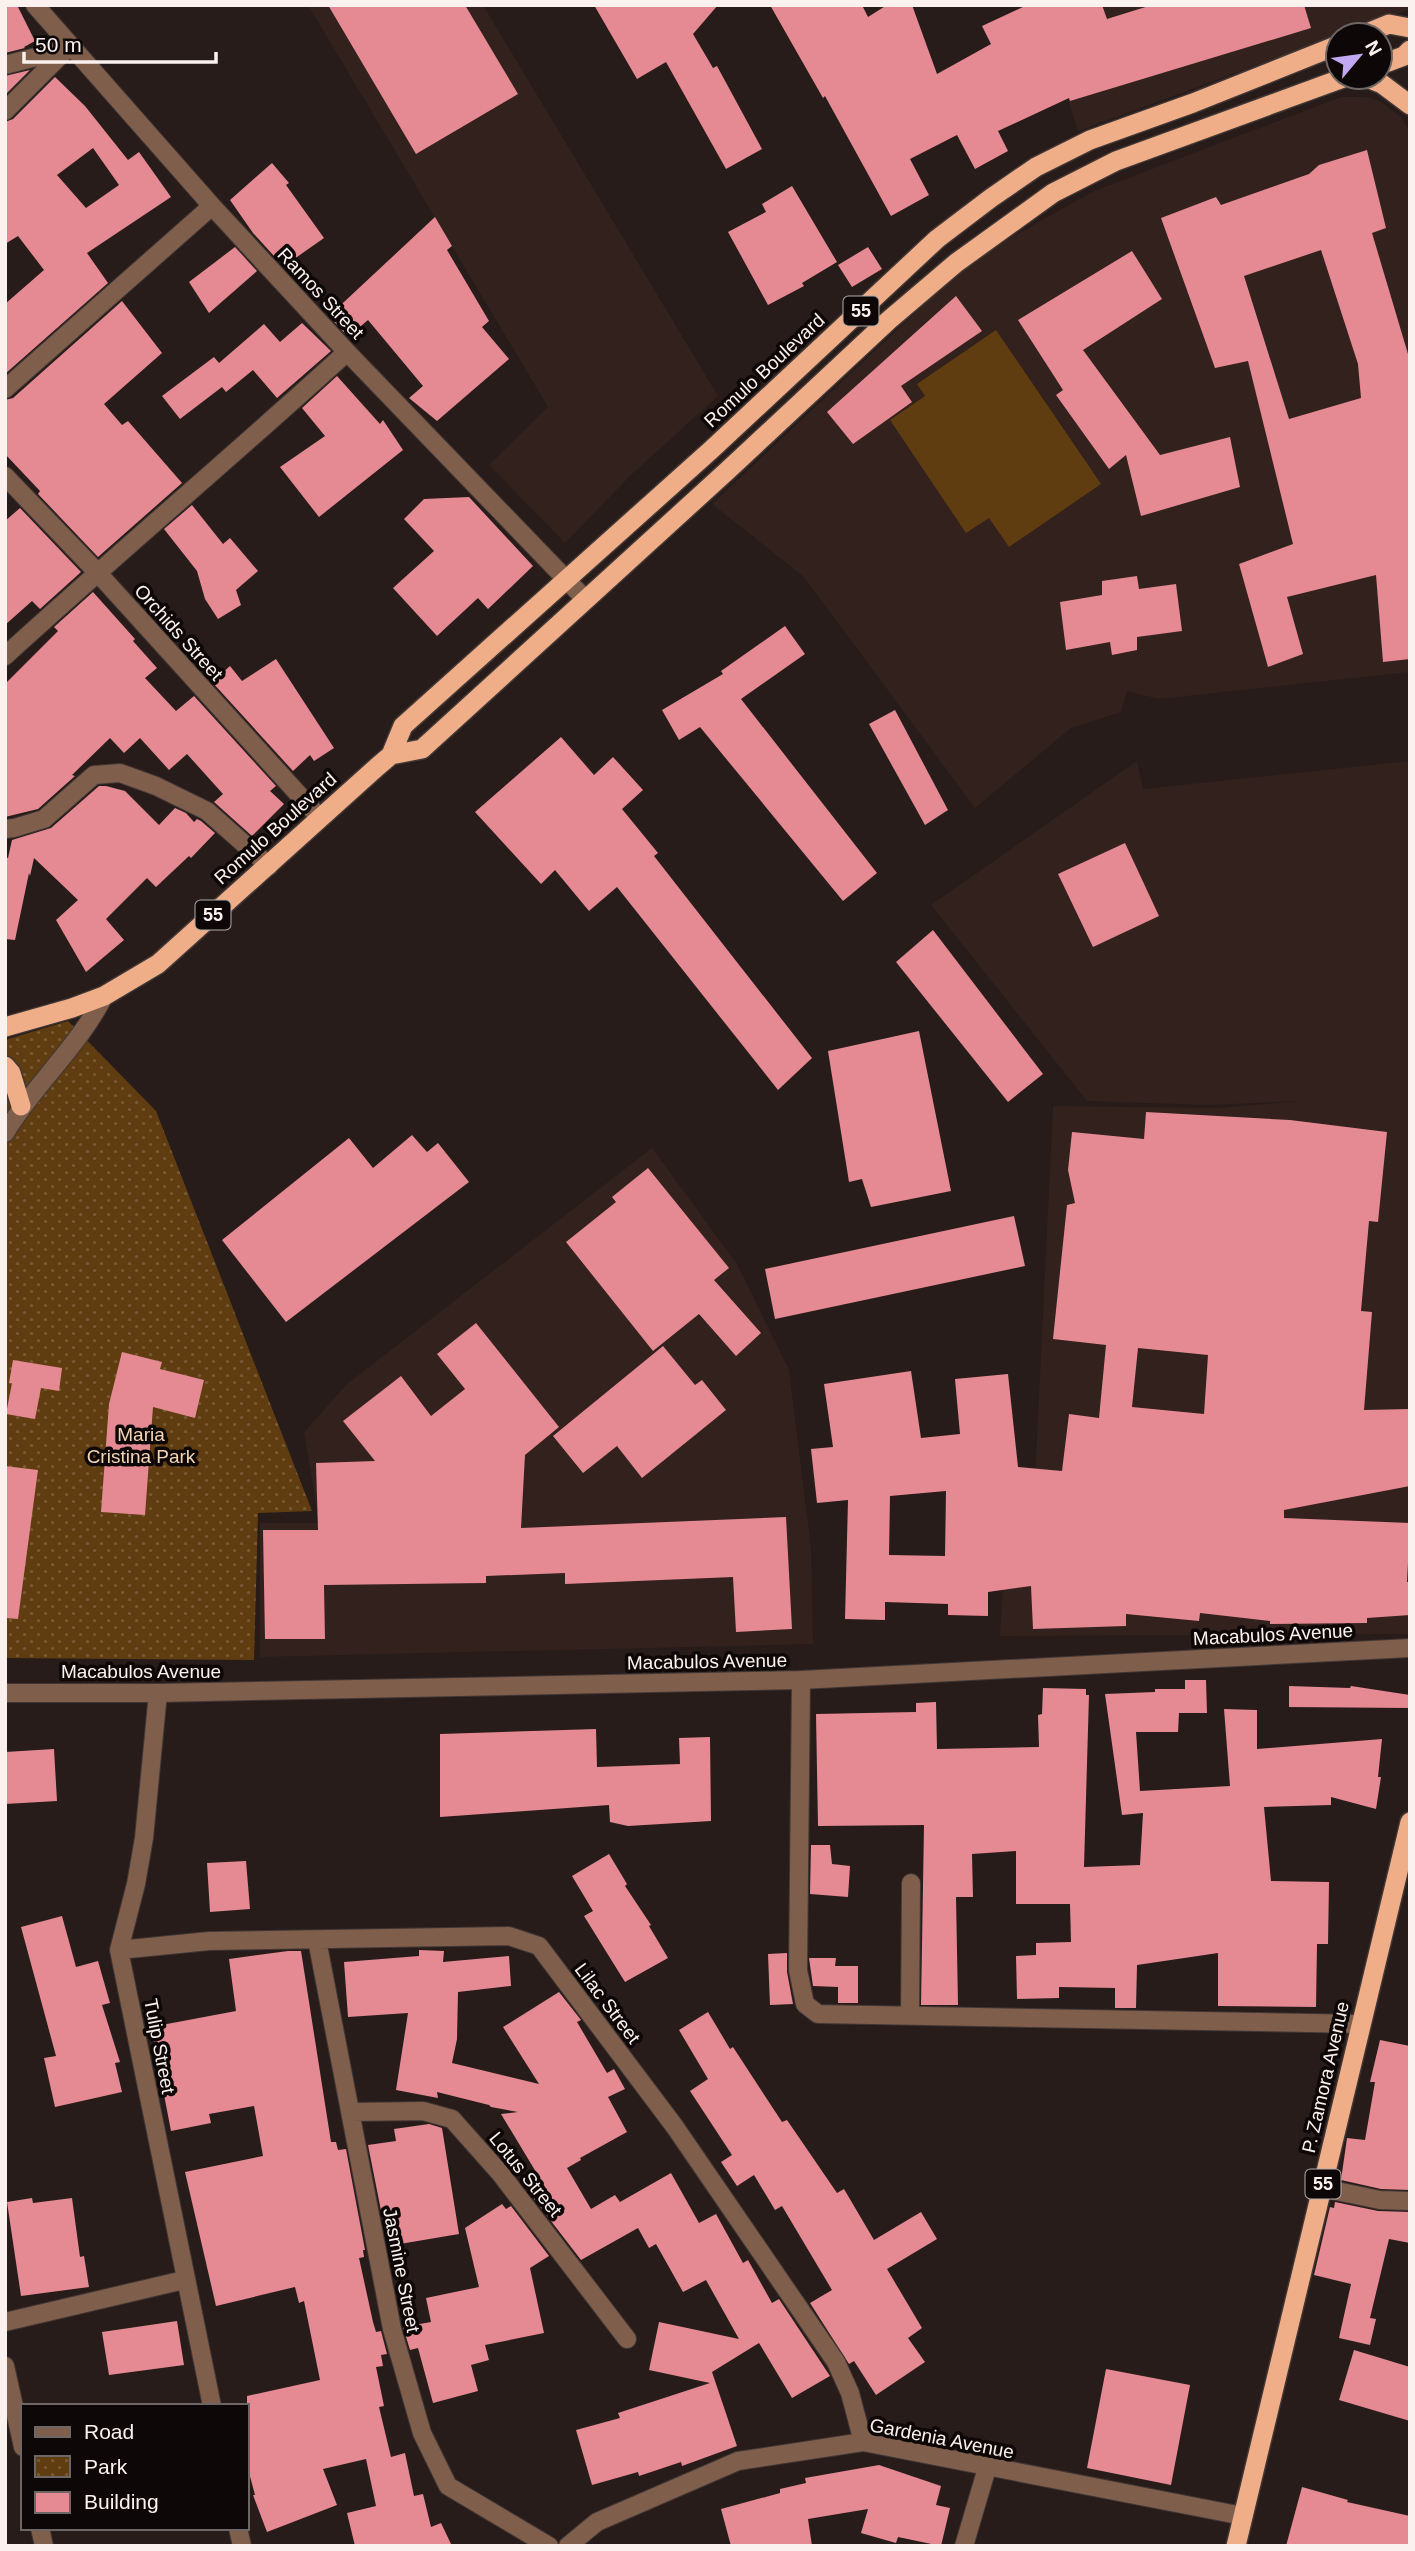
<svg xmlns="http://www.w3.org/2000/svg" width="1415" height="2551" viewBox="0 0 1415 2551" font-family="Helvetica,sans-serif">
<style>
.built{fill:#33211d}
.park{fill:url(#park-dots)}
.garden{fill:#603d11}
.building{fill:#e58a93;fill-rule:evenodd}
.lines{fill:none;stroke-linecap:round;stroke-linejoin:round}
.minor-casing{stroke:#403634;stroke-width:20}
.tertiary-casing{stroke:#403634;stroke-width:20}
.trunk-casing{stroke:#403634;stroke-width:22}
.minor{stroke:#7f5e4c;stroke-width:18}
.tertiary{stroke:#7f5e4c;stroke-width:18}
.trunk{stroke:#efad88;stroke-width:19}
.labels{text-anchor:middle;stroke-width:7;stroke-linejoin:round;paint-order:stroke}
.shield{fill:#0d0807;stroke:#b4acaa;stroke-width:2}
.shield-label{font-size:18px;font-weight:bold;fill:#fbf2f0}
.street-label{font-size:19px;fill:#fbf2f0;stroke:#0d0807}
.park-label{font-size:19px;fill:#f4d4b3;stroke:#0d0807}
</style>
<defs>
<pattern id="park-dots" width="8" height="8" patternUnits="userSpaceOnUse" patternTransform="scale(1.75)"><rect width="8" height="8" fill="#603d11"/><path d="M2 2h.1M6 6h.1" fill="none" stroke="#785a34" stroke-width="1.8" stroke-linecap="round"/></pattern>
</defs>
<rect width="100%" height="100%" fill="#271c1a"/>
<!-- built -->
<path class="built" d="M 308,5 L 483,5 L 718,396 L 631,475 L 565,543 L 489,465 L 548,407 Z
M 1038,5 L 1410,5 L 1410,9 L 1078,131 Z
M 1341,97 L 1366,97 L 1380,101 L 1401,117 L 1410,133 L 1410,672 L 1159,699 L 1127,691 L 1121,712 L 1071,728 L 975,808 L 804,577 L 712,504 L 971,260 L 1094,191 Z
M 1137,761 L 1143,789 L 1410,761 L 1410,1634 L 1000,1636 L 1007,1510 L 1035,1481 L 1053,1106 L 1218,1108 L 1301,1101 L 1209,1105 L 1087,1101 L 931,905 Z
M 652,1148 L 737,1264 L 789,1370 L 811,1548 L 813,1644 L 260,1657 L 260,1523 L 319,1523 L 304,1432 L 347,1384 Z"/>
<!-- park -->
<path class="park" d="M 68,1021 L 156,1111 L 312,1511 L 258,1513 L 254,1660 L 5,1658 L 5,1040 Z"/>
<!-- garden -->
<path class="garden" d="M 996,330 L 1101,484 L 1009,547 L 989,518 L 966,533 L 890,420 L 925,396 L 917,384 Z"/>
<!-- building -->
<path class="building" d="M 5,5 L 17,5 L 35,41 L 24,47 L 25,48 L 5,53 Z
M 328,5 L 465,5 L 518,94 L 416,154 Z
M 594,5 L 718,5 L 693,34 L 713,68 L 717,66 L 762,149 L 726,169 L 666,62 L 637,79 Z
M 770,5 L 862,5 L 868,17 L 887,5 L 912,5 L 937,74 L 991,44 L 982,26 L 1027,5 L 1102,5 L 1107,19 L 1152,5 L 1304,5 L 1311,28 L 1070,101 L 1069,98 L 998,131 L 1008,151 L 975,169 L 957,135 L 910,159 L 929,195 L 891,216 L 825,96 L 823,98 Z
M 30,70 L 5,95 L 5,76 Z
M 55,77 L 85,106 L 128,160 L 139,152 L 171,197 L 87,253 L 108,283 L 5,374 L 5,304 L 44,270 L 18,236 L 5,244 L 5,122 L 13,119 ZM 93,148 L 119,185 L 86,208 L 57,175 Z
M 1367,150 L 1386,228 L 1372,233 L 1408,354 L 1410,369 L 1410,659 L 1383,662 L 1376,575 L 1287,597 L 1303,654 L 1268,667 L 1239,564 L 1293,544 L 1248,361 L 1215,368 L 1161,218 L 1216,197 L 1221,205 L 1309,174 L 1319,165 ZM 1321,250 L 1358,364 L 1361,398 L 1289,419 L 1244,276 Z
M 272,163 L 289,183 L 286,185 L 324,238 L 287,264 L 278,253 L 274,256 L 253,233 L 230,200 Z
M 792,186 L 837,262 L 802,283 L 804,286 L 768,305 L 728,232 L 766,212 L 762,204 Z
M 435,217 L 452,246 L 447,250 L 489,321 L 482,327 L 509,359 L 437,421 L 409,398 L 423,386 L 368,320 L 348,337 L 329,316 Z
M 235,247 L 257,271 L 209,313 L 189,282 Z
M 868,247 L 882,269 L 852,287 L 838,265 Z
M 1132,251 L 1162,299 L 1083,350 L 1160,455 L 1230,437 L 1240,487 L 1141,516 L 1126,455 L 1109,469 L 1056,395 L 1063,390 L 1018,320 Z
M 956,296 L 982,331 L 901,386 L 912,402 L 853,444 L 827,412 Z
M 122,301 L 162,353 L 104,404 L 122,425 L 128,421 L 182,483 L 98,557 L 38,494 L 40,491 L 5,454 L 5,400 L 13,398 Z
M 302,323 L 331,351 L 277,398 L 253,370 L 226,392 L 222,387 L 180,419 L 162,396 L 214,357 L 219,363 L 264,324 L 280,342 Z
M 337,376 L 380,424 L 383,420 L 403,450 L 319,517 L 280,467 L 325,436 L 302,408 Z
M 469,497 L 533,566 L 488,609 L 478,598 L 437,636 L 393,588 L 434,551 L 404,519 L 424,499 Z
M 192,505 L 223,544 L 230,538 L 258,571 L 236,590 L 241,605 L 218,619 L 205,599 L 197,571 L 164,529 Z
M 20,508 L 81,572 L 40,609 L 32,601 L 5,625 L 5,521 Z
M 1137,576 L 1139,589 L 1176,584 L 1182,631 L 1137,637 L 1137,650 L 1112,655 L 1110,642 L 1066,650 L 1060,602 L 1102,595 L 1102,581 Z
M 93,592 L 135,639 L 133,641 L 157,668 L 145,678 L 176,711 L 194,696 L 276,786 L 270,791 L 284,804 L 252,836 L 214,802 L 223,794 L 187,754 L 169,770 L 140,738 L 124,753 L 110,738 L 72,775 L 75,776 L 38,809 L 5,817 L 5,684 L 58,631 L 54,627 Z
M 785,626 L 805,654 L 741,699 L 877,873 L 843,901 L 700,727 L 679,740 L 662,710 L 723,674 L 721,671 Z
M 276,659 L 334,748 L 314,761 L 310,755 L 293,771 L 212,682 L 230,666 L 242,681 Z
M 895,710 L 948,810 L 925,825 L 869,724 Z
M 561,737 L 594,775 L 613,757 L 643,790 L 622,809 L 658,853 L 654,856 L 812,1058 L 778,1090 L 617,887 L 589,911 L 555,870 L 541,884 L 475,812 Z
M 99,786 L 106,786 L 125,791 L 159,825 L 175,808 L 186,813 L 194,822 L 197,819 L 201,821 L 215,833 L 191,858 L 189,856 L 156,887 L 147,878 L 106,919 L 124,940 L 86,972 L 56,920 L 78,900 L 34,858 L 30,876 L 29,873 L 15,940 L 5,939 L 5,857 L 8,858 L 12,840 L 51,828 Z
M 1125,843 L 1159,916 L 1093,947 L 1058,874 Z
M 933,930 L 1043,1074 L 1008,1102 L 896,962 Z
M 919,1031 L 951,1191 L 871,1207 L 862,1179 L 849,1182 L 828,1051 Z
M 1146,1112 L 1290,1120 L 1387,1132 L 1378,1222 L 1369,1221 L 1361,1311 L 1372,1312 L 1364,1410 L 1410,1409 L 1410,1486 L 1284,1510 L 1284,1518 L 1410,1523 L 1407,1582 L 1410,1582 L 1410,1615 L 1367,1618 L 1367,1623 L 1270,1624 L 1270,1621 L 1200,1613 L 1199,1621 L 1126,1614 L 1126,1626 L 1033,1629 L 1031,1586 L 988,1592 L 988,1616 L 948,1615 L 948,1604 L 885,1602 L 885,1620 L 845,1619 L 848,1500 L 817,1503 L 811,1449 L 833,1447 L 824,1384 L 911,1371 L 921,1438 L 960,1434 L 955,1379 L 1008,1374 L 1018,1467 L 1062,1471 L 1069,1414 L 1099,1418 L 1106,1345 L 1053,1339 L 1067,1205 L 1075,1203 L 1068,1170 L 1072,1132 L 1144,1139 ZM 1138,1348 L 1208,1355 L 1204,1414 L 1132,1407 ZM 946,1491 L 945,1556 L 889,1555 L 890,1496 Z
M 412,1135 L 427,1152 L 438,1143 L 469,1182 L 286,1322 L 222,1240 L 349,1138 L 373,1168 Z
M 648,1168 L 729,1268 L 714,1280 L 761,1333 L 736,1356 L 699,1314 L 653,1351 L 566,1242 L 616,1202 L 612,1197 Z
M 1014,1216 L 1025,1266 L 775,1319 L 765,1269 Z
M 476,1323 L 559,1427 L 525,1455 L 521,1528 L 786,1517 L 792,1629 L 736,1632 L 733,1577 L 565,1584 L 565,1573 L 486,1576 L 486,1583 L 324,1585 L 325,1639 L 265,1639 L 263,1530 L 318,1530 L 316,1463 L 375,1461 L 343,1421 L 401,1376 L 431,1416 L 465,1389 L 437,1354 Z
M 663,1346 L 695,1385 L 702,1380 L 726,1410 L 642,1478 L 617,1446 L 583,1473 L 553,1436 Z
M 122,1352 L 162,1362 L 160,1369 L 204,1380 L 195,1418 L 153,1407 L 145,1515 L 101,1512 L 109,1404 Z
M 13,1360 L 62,1368 L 59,1391 L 41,1388 L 35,1419 L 6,1414 L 12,1383 L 9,1383 Z
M 5,1466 L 38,1470 L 18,1619 L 5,1618 Z
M 1185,1680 L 1206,1680 L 1207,1713 L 1179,1713 L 1178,1732 L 1136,1732 L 1140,1791 L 1230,1786 L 1224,1709 L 1257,1710 L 1257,1749 L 1382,1739 L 1378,1777 L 1381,1777 L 1376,1809 L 1331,1797 L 1331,1805 L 1264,1807 L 1271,1881 L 1329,1882 L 1328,1944 L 1317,1944 L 1316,2007 L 1218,2006 L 1218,1953 L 1137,1965 L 1136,2008 L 1115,2008 L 1115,1988 L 1059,1987 L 1059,1998 L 1017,1999 L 1016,1956 L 1036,1955 L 1036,1943 L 1071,1942 L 1070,1904 L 1016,1904 L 1016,1851 L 972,1854 L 973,1897 L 956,1897 L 958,2005 L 921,2005 L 924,1825 L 818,1826 L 816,1714 L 916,1712 L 916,1703 L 936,1702 L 937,1749 L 1039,1747 L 1038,1715 L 1042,1714 L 1043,1688 L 1086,1689 L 1086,1695 L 1089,1695 L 1084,1867 L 1140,1865 L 1143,1813 L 1122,1815 L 1105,1694 L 1155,1692 L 1155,1689 L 1185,1689 Z
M 1289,1686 L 1350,1688 L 1351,1686 L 1410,1695 L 1410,1708 L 1289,1707 Z
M 596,1729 L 597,1767 L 680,1764 L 679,1738 L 710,1737 L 711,1821 L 628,1826 L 610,1822 L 609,1805 L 440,1817 L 440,1734 Z
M 54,1749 L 57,1801 L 5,1804 L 5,1752 Z
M 811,1845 L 830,1845 L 832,1864 L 850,1866 L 848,1897 L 810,1894 Z
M 609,1854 L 627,1884 L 625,1886 L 651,1925 L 649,1926 L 668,1958 L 625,1982 L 584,1916 L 593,1911 L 572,1876 Z
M 246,1861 L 250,1909 L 210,1912 L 207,1863 Z
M 62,1916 L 76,1967 L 98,1961 L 110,2003 L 102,2005 L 120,2062 L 115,2063 L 122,2092 L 55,2107 L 44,2058 L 56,2056 L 21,1927 Z
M 419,1950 L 444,1951 L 443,1962 L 509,1956 L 511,1986 L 458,1992 L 457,2039 L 452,2063 L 539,2084 L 503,2027 L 559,1992 L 581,2020 L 577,2022 L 607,2073 L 614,2069 L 625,2089 L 608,2097 L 627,2132 L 580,2158 L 581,2160 L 567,2168 L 591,2209 L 615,2195 L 620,2202 L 671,2173 L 699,2223 L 716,2214 L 743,2263 L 748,2260 L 772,2303 L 779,2299 L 830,2376 L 792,2398 L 759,2343 L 712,2372 L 737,2446 L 682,2466 L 681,2462 L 639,2476 L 638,2472 L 592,2485 L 576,2430 L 620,2418 L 618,2413 L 710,2383 L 649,2370 L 659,2322 L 739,2339 L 706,2280 L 683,2292 L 656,2244 L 649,2248 L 638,2228 L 581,2260 L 531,2195 L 545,2187 L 501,2114 L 518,2112 L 491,2107 L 489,2105 L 437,2092 L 438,2098 L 396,2090 L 408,2013 L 348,2017 L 344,1962 L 419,1956 Z
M 288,1951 L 301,1951 L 331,2142 L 336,2142 L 338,2150 L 346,2149 L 365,2250 L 363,2250 L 364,2257 L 359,2258 L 373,2322 L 376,2332 L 381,2331 L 387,2354 L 381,2355 L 383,2366 L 376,2367 L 384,2406 L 379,2407 L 391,2457 L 405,2453 L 414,2496 L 423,2494 L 431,2527 L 441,2523 L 452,2546 L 355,2546 L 347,2513 L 376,2506 L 366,2459 L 323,2469 L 337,2505 L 267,2532 L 253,2495 L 255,2495 L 247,2465 L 247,2396 L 320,2380 L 304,2301 L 299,2303 L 295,2287 L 216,2306 L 185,2172 L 263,2156 L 254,2106 L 209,2114 L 211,2123 L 171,2131 L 151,2027 L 236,2011 L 229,1959 Z
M 787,1953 L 787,1972 L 793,2004 L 770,2005 L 768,1954 Z
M 809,1958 L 836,1958 L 835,1966 L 858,1966 L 858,2003 L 838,2003 L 838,1987 L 813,1986 Z
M 708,2012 L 730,2049 L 733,2047 L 782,2122 L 787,2120 L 837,2193 L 844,2189 L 874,2240 L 921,2212 L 937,2239 L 887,2269 L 922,2328 L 908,2338 L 925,2362 L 876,2395 L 854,2361 L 849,2364 L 810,2303 L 832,2290 L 782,2206 L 775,2210 L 754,2175 L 737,2186 L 721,2162 L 732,2155 L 690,2091 L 708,2079 L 679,2030 Z
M 1380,2040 L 1410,2046 L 1410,2190 L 1381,2189 L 1341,2180 L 1347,2138 L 1365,2140 L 1375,2082 L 1370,2082 Z
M 429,2124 L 442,2128 L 459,2234 L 388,2246 L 368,2145 L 396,2141 L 394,2129 Z
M 32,2198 L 33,2203 L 72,2198 L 80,2257 L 84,2256 L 89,2287 L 21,2296 L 7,2202 Z
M 1335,2202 L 1378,2211 L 1410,2212 L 1410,2243 L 1389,2239 L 1370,2318 L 1376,2319 L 1370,2345 L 1339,2338 L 1351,2284 L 1314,2275 L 1330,2207 L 1334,2208 Z
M 502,2204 L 506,2209 L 511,2206 L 549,2256 L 530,2268 L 544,2333 L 485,2345 L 489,2360 L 471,2365 L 478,2391 L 433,2403 L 418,2348 L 410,2350 L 403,2327 L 431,2322 L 426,2298 L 479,2287 L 465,2228 Z
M 177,2321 L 184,2365 L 109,2375 L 102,2332 Z
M 1354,2350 L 1410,2367 L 1410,2421 L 1339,2400 Z
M 1106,2369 L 1190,2385 L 1171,2485 L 1087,2468 Z
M 879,2465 L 941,2486 L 936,2505 L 950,2508 L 941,2546 L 898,2537 L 896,2543 L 861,2533 L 868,2509 L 808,2519 L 812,2546 L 731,2546 L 721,2509 L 780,2493 L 780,2489 L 806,2483 L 805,2478 Z
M 1302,2487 L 1348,2500 L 1347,2502 L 1410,2516 L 1410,2546 L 1286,2546 Z"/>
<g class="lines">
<!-- minor casing -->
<g class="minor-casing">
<path id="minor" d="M 35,5 L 212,206 L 347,352 L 586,600
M 5,65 L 63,50
M 5,111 L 71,45
M 5,389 L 212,206
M 5,476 L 97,572 L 320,818
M 5,656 C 118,553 234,455 347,352
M 5,829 L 14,828 L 44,819 L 94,775 L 120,773 L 156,786 L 207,811 L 269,866
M 801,1680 L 798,1970 L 805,2004 L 818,2014 L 1361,2024
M 158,1693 L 144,1838 L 136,1884 L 119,1950 L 212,2406
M 317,1940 L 392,2329 L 422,2433 L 448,2486 L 549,2546
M 119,1950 L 209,1941 L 509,1936 L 539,1946 L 675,2127 L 836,2362 L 850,2393 L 863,2442
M 910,2015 L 911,1883
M 350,2112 L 423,2111 L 452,2119 L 500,2173 L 627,2339
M 1322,2188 L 1380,2200 L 1410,2201
M 5,2322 L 184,2280
M 5,2366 L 23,2447
M 40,2528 L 44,2546
M 238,2528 L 242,2546
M 568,2546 L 597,2522 L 738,2461 L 863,2442 L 1243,2516
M 964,2546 L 987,2468"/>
</g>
<!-- tertiary casing -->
<g class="tertiary-casing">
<path id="tertiary" d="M 5,1133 C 34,1085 79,1046 104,996
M 5,1693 L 158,1693 L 801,1680 L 1410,1648"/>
</g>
<!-- trunk casing -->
<g class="trunk-casing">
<path id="trunk" d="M 1362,35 L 1389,24 L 1410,28
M 1380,65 L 1404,56 L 1410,50
M 1365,77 L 1382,84 L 1410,105
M 391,755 L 403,726 L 711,450 L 937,239 L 991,198 L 1036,167 L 1090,140 L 1193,103 L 1338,45
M 5,1027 L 72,1008 L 104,996 L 158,964 L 377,767 L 391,755 L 422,749 L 727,471 L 889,320 L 956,263 L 1053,193 L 1116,161 L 1346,77
M 5,1066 L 11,1073 L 21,1106
M 1236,2546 L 1410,1822"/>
</g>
<!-- minor -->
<use href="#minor" class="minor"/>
<!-- tertiary -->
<use href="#tertiary" class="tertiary"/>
<!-- trunk -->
<use href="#trunk" class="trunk"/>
</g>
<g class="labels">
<!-- shield labels -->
<g class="shield">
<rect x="843.5" y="296.5" width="35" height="29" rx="5"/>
<rect x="195.5" y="900.5" width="35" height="29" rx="5"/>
<rect x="1305.5" y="2169.5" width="35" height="29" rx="5"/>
</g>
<g class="shield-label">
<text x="861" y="317">55</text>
<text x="213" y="921">55</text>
<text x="1323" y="2190">55</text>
</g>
<!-- street labels -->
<g class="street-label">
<text transform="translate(321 293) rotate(47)" y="7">Ramos Street</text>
<text transform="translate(764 370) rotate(-43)" y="7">Romulo Boulevard</text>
<text transform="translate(179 632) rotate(48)" y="7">Orchids Street</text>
<text transform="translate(275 828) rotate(-42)" y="7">Romulo Boulevard</text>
<text transform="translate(1273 1634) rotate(-3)" y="7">Macabulos Avenue</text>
<text transform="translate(707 1661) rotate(-1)" y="7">Macabulos Avenue</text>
<text x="141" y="1678">Macabulos Avenue</text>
<text transform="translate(608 2003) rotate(53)" y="7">Lilac Street</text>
<text transform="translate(160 2046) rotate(79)" y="7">Tulip Street</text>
<text transform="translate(1325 2077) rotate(-77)" y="7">P. Zamora Avenue</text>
<text transform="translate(526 2174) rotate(51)" y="7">Lotus Street</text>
<text transform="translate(402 2270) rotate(79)" y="7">Jasmine Street</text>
<text transform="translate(942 2438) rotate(11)" y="7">Gardenia Avenue</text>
</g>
<!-- park labels -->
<g class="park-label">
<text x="141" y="1441">Maria<tspan x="141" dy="22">Cristina Park</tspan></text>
</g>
</g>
<!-- border -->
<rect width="1415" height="2551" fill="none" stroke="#fbf2f0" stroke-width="14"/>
<!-- legend -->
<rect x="21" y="2404" width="228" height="126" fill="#0d0807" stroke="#6c6664" stroke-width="2"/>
<rect x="35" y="2427" width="35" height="10" fill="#7f5e4c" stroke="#6c6664" stroke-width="2"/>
<text x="84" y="2439" font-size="21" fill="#fbf2f0">Road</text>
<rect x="35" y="2456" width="35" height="21" fill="url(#park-dots)" stroke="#6c6664" stroke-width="2"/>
<text x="84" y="2474" font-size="21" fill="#fbf2f0">Park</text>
<rect x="35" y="2492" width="35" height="21" fill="#e58a93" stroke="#6c6664" stroke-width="2"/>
<text x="84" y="2509" font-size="21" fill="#fbf2f0">Building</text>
<!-- north arrow -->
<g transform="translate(1359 56) rotate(61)"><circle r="33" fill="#0d0807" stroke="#6c6664" stroke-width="2"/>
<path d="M0-5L12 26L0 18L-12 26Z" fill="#c2a8f2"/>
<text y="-10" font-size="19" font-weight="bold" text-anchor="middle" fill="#fbf2f0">N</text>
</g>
<!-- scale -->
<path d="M24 52v10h192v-10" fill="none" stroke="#fbf2f0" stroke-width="3.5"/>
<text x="35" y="52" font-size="21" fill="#fbf2f0" stroke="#0d0807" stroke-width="5" paint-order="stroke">50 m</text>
</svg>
